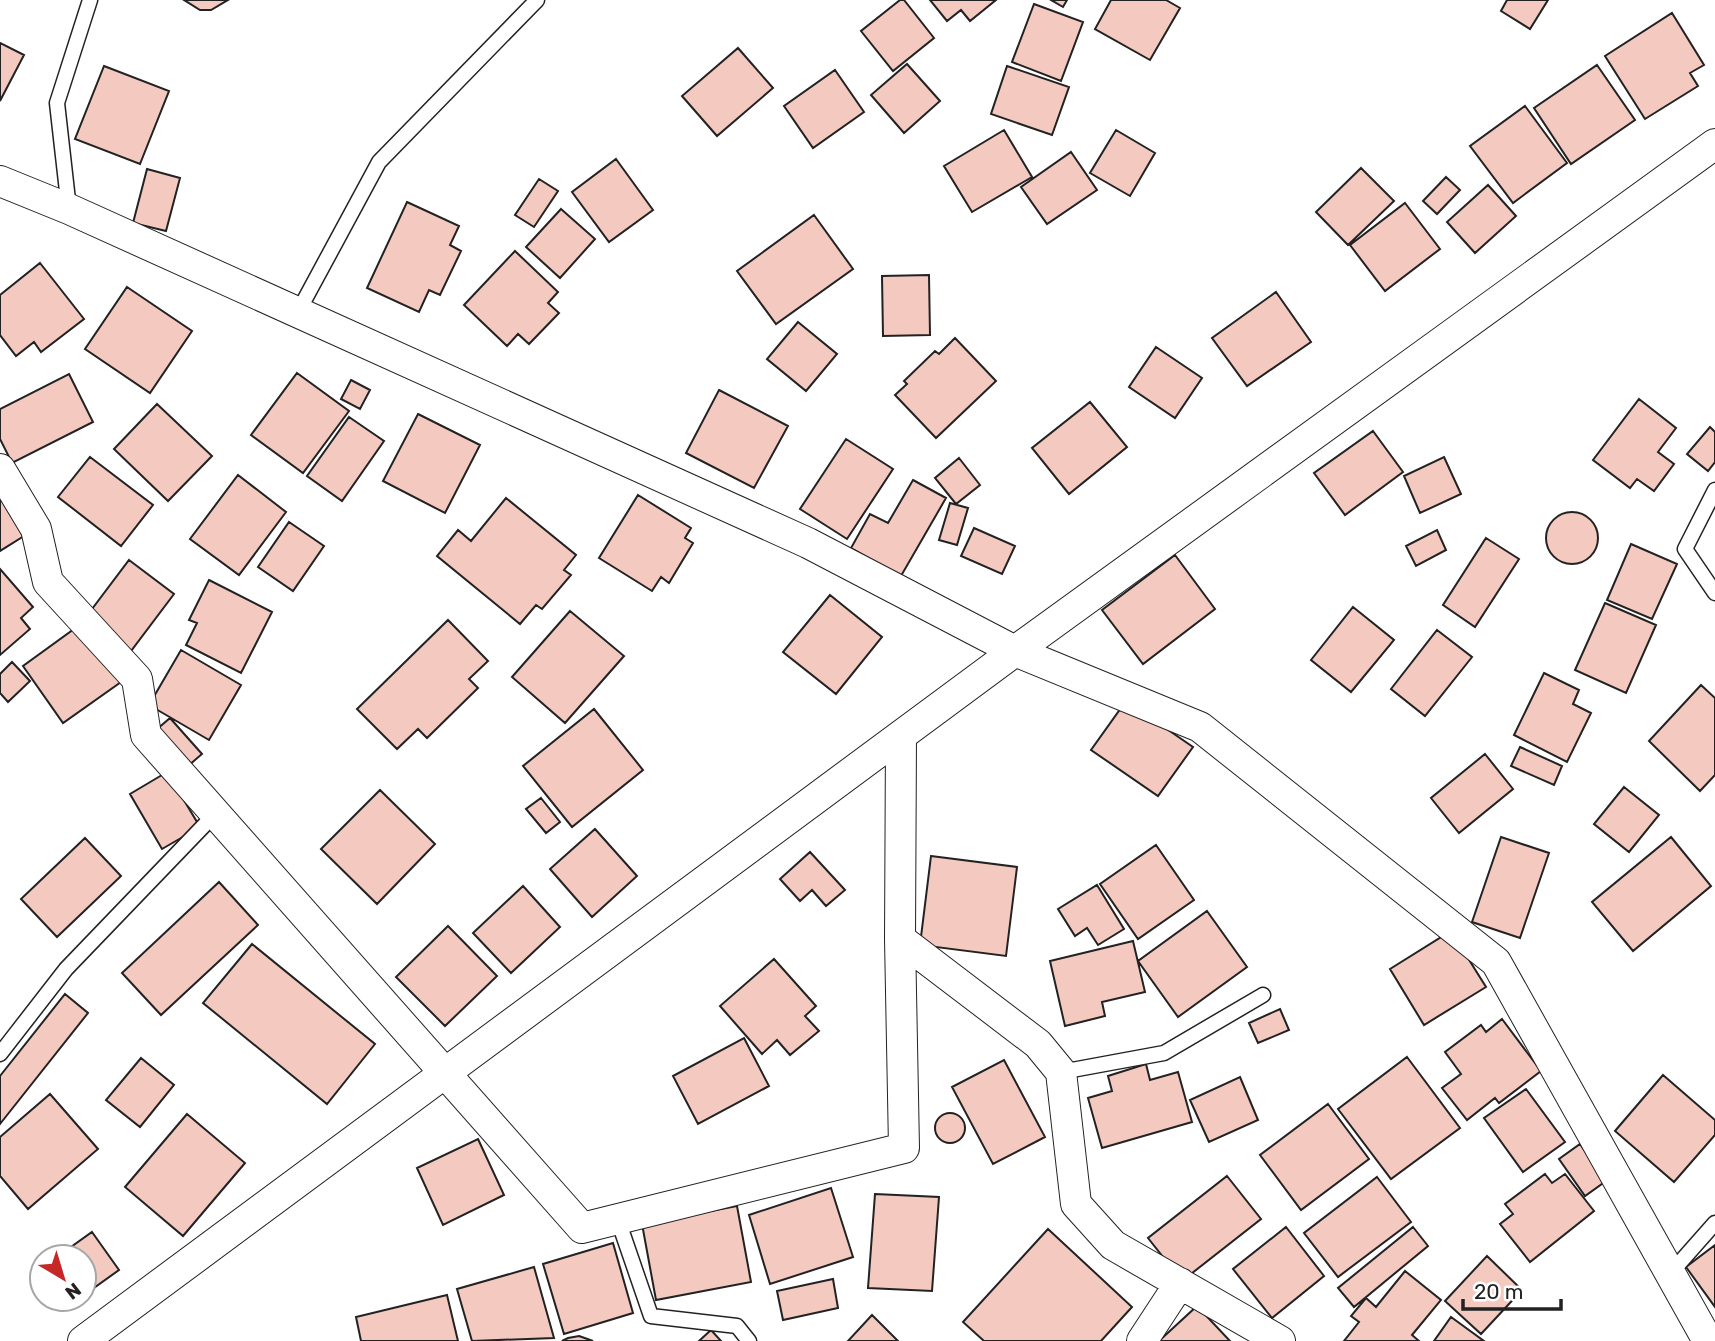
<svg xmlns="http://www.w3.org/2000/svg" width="1715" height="1341" viewBox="0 0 1715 1341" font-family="Rubik,sans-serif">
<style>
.building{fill:#f3c9c0;stroke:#222;stroke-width:2}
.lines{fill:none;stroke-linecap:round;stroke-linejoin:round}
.lane-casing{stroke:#222;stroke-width:17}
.street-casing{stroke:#222;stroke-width:32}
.lane{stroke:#fff;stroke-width:14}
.street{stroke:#fff;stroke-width:30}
</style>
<rect width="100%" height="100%" fill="#fff"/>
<!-- building -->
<path class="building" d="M 184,0 L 228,0 L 211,10 L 200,10 Z
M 900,0 L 904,0 L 934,38 L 893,71 L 861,31 Z
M 930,0 L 996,0 L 970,21 L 961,10 L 947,21 Z
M 1051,0 L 1067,0 L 1063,7 Z
M 1111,0 L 1166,0 L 1180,8 L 1150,60 L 1095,29 Z
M 1507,0 L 1548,0 L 1530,29 L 1501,11 Z
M 1034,4 L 1083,22 L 1061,81 L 1012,62 Z
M 1672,13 L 1704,65 L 1690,73 L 1698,86 L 1645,119 L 1605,56 Z
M 0,43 L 24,55 L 0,101 Z
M 738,48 L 773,88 L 717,136 L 682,96 Z
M 907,64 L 940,101 L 904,133 L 871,95 Z
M 1597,65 L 1635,120 L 1571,164 L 1534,108 Z
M 104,66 L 169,91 L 140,164 L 75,139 Z
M 1007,66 L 1069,87 L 1052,135 L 991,114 Z
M 835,70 L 864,112 L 813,148 L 784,106 Z
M 1525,106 L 1567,163 L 1513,203 L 1470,146 Z
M 1004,130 L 1032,177 L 972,212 L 944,166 Z
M 1116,130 L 1155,153 L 1130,196 L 1090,173 Z
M 1071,152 L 1097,190 L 1047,224 L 1021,187 Z
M 616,159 L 653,210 L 609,242 L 572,192 Z
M 1361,168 L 1394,201 L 1348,245 L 1316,212 Z
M 147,169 L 180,178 L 166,231 L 133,223 Z
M 1446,177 L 1460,190 L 1437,214 L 1423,201 Z
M 539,179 L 558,191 L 534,227 L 515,215 Z
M 1488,185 L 1516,216 L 1475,253 L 1447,222 Z
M 407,202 L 459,226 L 450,245 L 461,251 L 440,295 L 429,290 L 419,312 L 367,288 Z
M 1405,203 L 1440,249 L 1385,291 L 1350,245 Z
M 561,209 L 595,239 L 560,278 L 526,247 Z
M 814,215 L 853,269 L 776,324 L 737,271 Z
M 515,251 L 558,292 L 548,303 L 559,313 L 529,344 L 518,334 L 507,346 L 464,305 Z
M 40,263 L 84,319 L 41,352 L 34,342 L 16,356 L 0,335 L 0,295 Z
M 929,275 L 930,335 L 883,336 L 882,276 Z
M 127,287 L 192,331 L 150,393 L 85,349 Z
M 1276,292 L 1311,342 L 1247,386 L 1212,338 Z
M 798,322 L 837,354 L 806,391 L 767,359 Z
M 955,338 L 996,381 L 936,438 L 895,395 L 907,384 L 904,381 L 935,351 L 939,354 Z
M 1156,347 L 1202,378 L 1175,418 L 1129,387 Z
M 297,373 L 349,411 L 303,473 L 251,435 Z
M 69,374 L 93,422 L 12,463 L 0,439 L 0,409 Z
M 351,380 L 370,390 L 360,409 L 341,399 Z
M 719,390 L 788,426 L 754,488 L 686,453 Z
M 1639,399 L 1676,428 L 1658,452 L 1674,464 L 1654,491 L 1637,479 L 1630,488 L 1593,460 Z
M 1090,402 L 1127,447 L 1069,494 L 1032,448 Z
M 157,404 L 212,456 L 168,501 L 114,449 Z
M 418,414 L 480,445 L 445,513 L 383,481 Z
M 349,417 L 384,441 L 342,501 L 307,476 Z
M 1710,427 L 1715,432 L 1715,462 L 1708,471 L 1687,454 Z
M 1373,431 L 1403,472 L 1345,515 L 1314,473 Z
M 846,439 L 893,469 L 847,539 L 800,509 Z
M 90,457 L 153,505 L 121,546 L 58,497 Z
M 1444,457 L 1461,494 L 1420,513 L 1404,476 Z
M 959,458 L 980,485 L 956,504 L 935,478 Z
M 238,475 L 286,512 L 239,575 L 190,539 Z
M 913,480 L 946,498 L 901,576 L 851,548 L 870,514 L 888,523 Z
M 638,495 L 691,528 L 685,538 L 693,543 L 669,583 L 661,577 L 652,591 L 599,558 Z
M 0,498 L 24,536 L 0,551 Z
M 506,498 L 576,555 L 564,570 L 571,575 L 542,609 L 536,605 L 520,624 L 437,556 L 458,530 L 471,541 Z
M 950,503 L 968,508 L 957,545 L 939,540 Z
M1546 538a26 26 0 1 1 52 0a26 26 0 1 1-52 0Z
M 289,522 L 324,546 L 293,591 L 258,567 Z
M 974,528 L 1015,546 L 1002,574 L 961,556 Z
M 1437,530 L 1446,550 L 1416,566 L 1406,546 Z
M 1486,538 L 1519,559 L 1475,627 L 1443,605 Z
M 1631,544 L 1677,564 L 1652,619 L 1607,600 Z
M 1175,555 L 1215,609 L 1143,664 L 1102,610 Z
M 129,560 L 174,594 L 131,651 L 86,617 Z
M 0,569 L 33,607 L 21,618 L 30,629 L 0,655 Z
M 209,580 L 272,612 L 241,673 L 186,645 L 197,623 L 189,620 Z
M 830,595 L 882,637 L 836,694 L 783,652 Z
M 1605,603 L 1656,625 L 1626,693 L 1575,670 Z
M 1353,607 L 1394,640 L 1351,692 L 1311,660 Z
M 570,611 L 624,656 L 565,723 L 512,677 Z
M 448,620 L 488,661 L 469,679 L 478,688 L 427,738 L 418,729 L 397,749 L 357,709 Z
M 81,624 L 121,682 L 63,723 L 23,666 Z
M 1437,630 L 1472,657 L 1425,716 L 1391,689 Z
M 181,650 L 241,685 L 209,740 L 149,705 Z
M 12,662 L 30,681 L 8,702 L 0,693 L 0,674 Z
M 1544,673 L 1579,690 L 1573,704 L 1591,713 L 1567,762 L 1514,735 Z
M 1701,685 L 1715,698 L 1715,775 L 1700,791 L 1649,741 Z
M 1126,701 L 1193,747 L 1158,796 L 1091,750 Z
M 594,709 L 643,770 L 572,827 L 523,766 Z
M 170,718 L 202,754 L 188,766 L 156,730 Z
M 1520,747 L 1562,766 L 1554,785 L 1511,766 Z
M 1485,754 L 1513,789 L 1459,833 L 1431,798 Z
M 167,772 L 200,827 L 162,849 L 130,794 Z
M 1624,787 L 1659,815 L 1629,852 L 1594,824 Z
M 380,790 L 435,844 L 377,904 L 321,849 Z
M 541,798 L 560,822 L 546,833 L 526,809 Z
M 595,829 L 637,876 L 592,917 L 550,869 Z
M 1501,837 L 1549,853 L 1520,938 L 1472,922 Z
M 1671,837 L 1711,886 L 1633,951 L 1592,902 Z
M 85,838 L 121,876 L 57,937 L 21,899 Z
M 1156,845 L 1194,900 L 1138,939 L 1100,884 Z
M 810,852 L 845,890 L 826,906 L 812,890 L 800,901 L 780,879 Z
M 931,856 L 1017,867 L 1006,956 L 920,945 Z
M 219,882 L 258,925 L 161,1015 L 122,973 Z
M 1097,885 L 1124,929 L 1098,945 L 1087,928 L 1075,936 L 1058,909 Z
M 523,886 L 560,927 L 511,973 L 473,933 Z
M 1207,911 L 1247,967 L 1178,1017 L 1138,961 Z
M 448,926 L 497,976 L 445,1026 L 396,977 Z
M 1451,931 L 1486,987 L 1424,1025 L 1390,969 Z
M 1133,941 L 1145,992 L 1102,1002 L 1105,1016 L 1065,1026 L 1050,961 Z
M 252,944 L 375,1044 L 327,1104 L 203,1003 Z
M 774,959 L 816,1006 L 805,1016 L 819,1031 L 790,1055 L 777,1040 L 762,1054 L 720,1006 Z
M 65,994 L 88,1013 L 0,1124 L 0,1076 Z
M 1280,1009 L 1289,1030 L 1258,1043 L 1249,1023 Z
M 1502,1019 L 1541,1071 L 1499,1103 L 1495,1098 L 1467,1120 L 1442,1088 L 1461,1074 L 1445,1052 L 1481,1025 L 1486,1032 Z
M 744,1038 L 769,1086 L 698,1124 L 673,1076 Z
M 1407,1057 L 1460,1128 L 1391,1179 L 1338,1109 Z
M 141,1058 L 174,1085 L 140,1127 L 106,1100 Z
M 1004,1060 L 1045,1137 L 993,1164 L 952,1087 Z
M 1146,1064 L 1150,1080 L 1178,1072 L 1192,1122 L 1102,1148 L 1088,1098 L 1112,1091 L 1108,1076 Z
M 1663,1075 L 1715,1120 L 1715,1135 L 1674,1182 L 1615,1131 Z
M 1240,1077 L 1258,1120 L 1209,1142 L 1190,1100 Z
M 1526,1089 L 1565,1142 L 1523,1172 L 1484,1118 Z
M 50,1094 L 98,1149 L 28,1209 L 0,1176 L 0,1137 Z
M 1328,1104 L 1369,1159 L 1301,1210 L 1260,1155 Z
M935 1128a15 15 0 1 1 30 0a15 15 0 1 1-30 0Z
M 187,1114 L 245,1163 L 183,1236 L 125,1187 Z
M 478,1139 L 504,1195 L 443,1225 L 417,1168 Z
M 1580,1144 L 1606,1181 L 1585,1196 L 1559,1159 Z
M 1545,1174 L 1552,1183 L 1565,1174 L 1594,1211 L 1530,1262 L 1500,1224 L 1513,1214 L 1505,1204 Z
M 1227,1176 L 1261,1219 L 1182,1281 L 1148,1238 Z
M 1377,1177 L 1411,1222 L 1338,1277 L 1304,1233 Z
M 831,1188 L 853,1257 L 770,1284 L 749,1215 Z
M 875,1194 L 939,1197 L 932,1291 L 868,1288 Z
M 737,1206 L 751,1282 L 656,1300 L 642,1224 Z
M 1286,1227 L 1324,1276 L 1272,1318 L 1233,1269 Z
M 1413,1227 L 1428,1246 L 1354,1307 L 1338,1288 Z
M 1048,1229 L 1132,1307 L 1101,1341 L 984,1341 L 963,1322 Z
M 92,1232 L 119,1270 L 84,1295 L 84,1257 L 57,1257 Z
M 613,1243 L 633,1313 L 564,1334 L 543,1264 Z
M 1715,1245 L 1715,1307 L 1686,1267 Z
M 1487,1256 L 1522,1290 L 1481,1334 L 1445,1301 Z
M 534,1267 L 554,1338 L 472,1341 L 457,1289 Z
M 1405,1271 L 1441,1300 L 1412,1335 L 1419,1341 L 1344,1341 L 1359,1322 L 1351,1316 L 1366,1298 L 1376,1307 Z
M 833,1279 L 838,1308 L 783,1320 L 777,1291 Z
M 447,1295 L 458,1341 L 361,1341 L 356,1317 Z
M 60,1299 L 79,1299 L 66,1308 Z
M 1197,1306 L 1230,1341 L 1159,1341 Z
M 872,1315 L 898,1341 L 848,1341 Z
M 1451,1317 L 1484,1341 L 1434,1341 Z
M 711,1330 L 721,1341 L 699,1341 Z
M 579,1336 L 593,1341 L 562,1341 L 568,1338 Z"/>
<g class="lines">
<!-- lane casing -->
<g class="lane-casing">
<path id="lane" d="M 69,209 L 57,103 L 90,0
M 298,312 L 379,162 L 537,0
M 1715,490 L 1685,549 L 1715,593
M 0,1054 L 66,969 L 216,813
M 1061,1072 L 1164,1053 L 1263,995
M 618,1220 L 651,1316 L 737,1326 L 749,1341
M 1669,1275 L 1715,1223"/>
</g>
<!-- street casing -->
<g class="street-casing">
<path id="street" d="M 0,181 L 69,209 L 808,543 L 1015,651 L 1715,144
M 0,469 L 36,529 L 48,582 L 137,679 L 146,735 L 582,1228 L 904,1148 L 900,939 L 901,737
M 900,939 L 1038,1044 L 1061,1072 L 1076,1204 L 1113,1245 L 1280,1341
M 83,1341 L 1015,651 L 1200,727 L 1496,962 L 1708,1341
M 1142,1341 L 1180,1283"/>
</g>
<!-- lane -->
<use href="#lane" class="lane"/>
<!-- street -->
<use href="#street" class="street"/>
</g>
<!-- north arrow -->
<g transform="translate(63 1278) rotate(142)"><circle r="33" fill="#ffffff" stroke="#a7a7a7" stroke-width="2"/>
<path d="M0-5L12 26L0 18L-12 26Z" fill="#c62828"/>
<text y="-10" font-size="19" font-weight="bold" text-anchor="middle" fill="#222222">N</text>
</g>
<!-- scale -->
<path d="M1463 1299v10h98v-10" fill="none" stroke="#222222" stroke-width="3.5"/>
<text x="1474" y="1299" font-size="21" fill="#222222" stroke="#ffffff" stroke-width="5" paint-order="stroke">20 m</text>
</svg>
